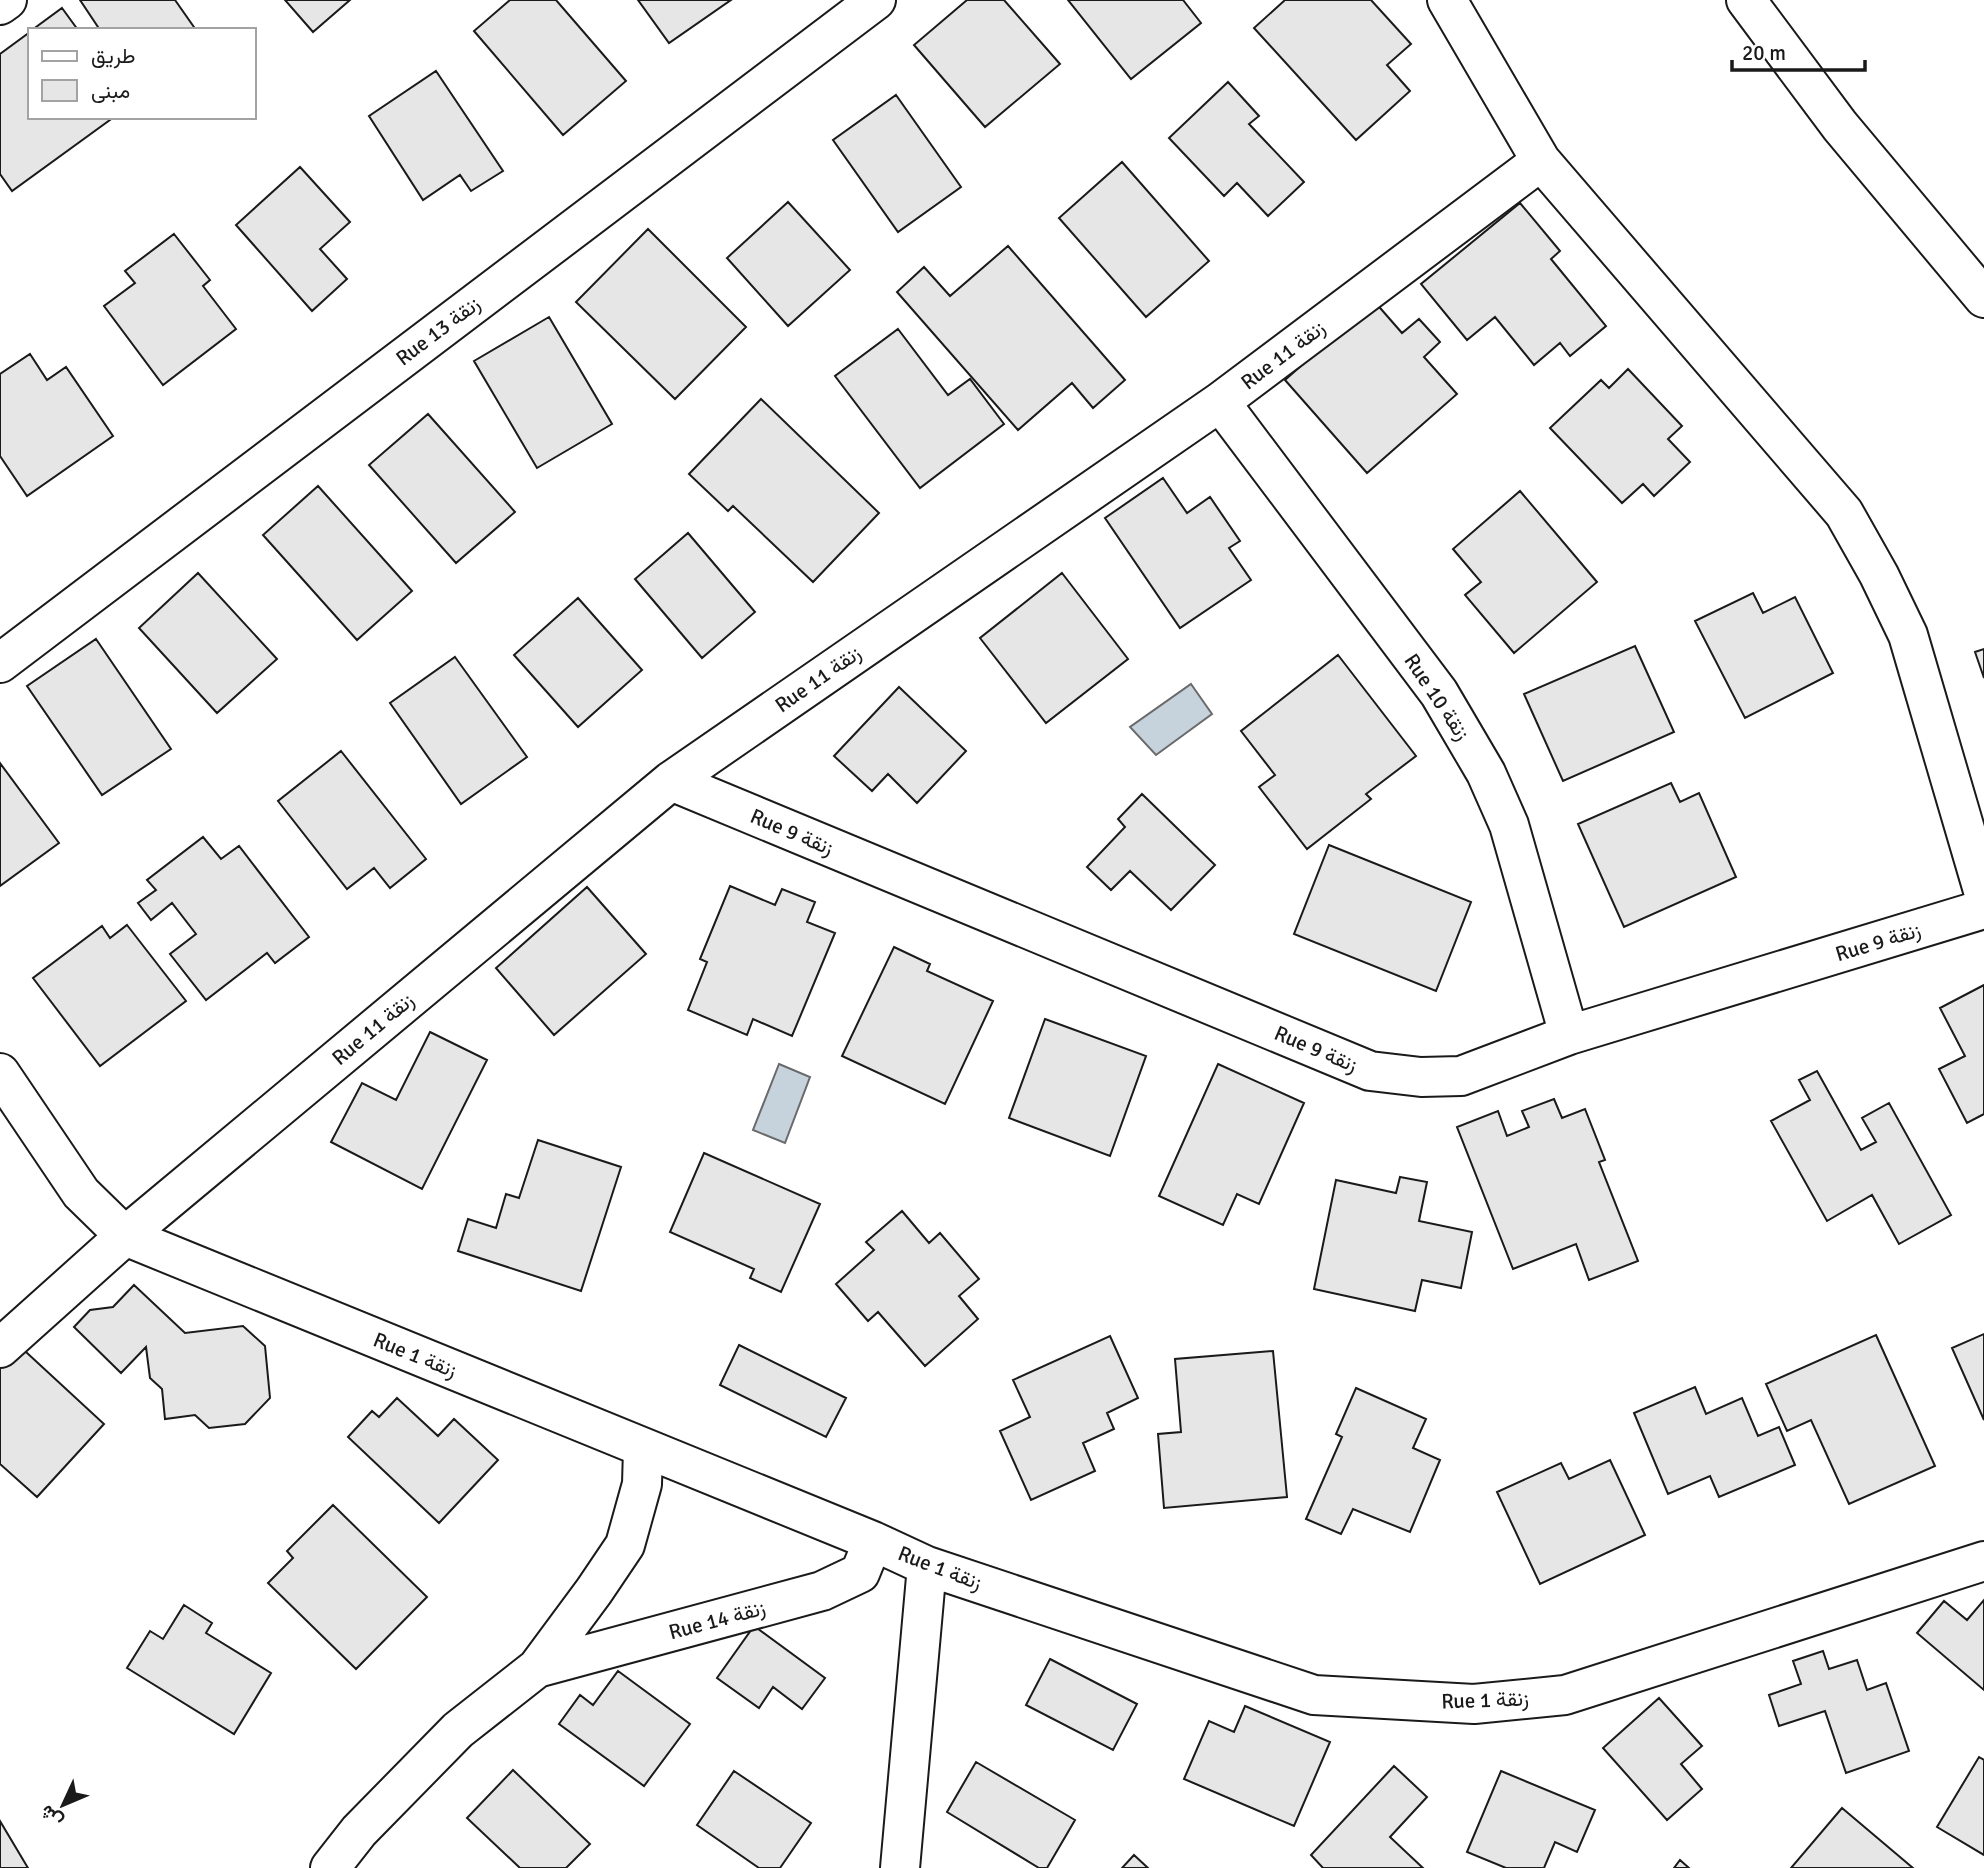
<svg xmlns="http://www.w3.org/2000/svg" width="1984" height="1868" viewBox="0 0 1984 1868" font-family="Signika,Vazirmatn,sans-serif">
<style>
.water{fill:#c6d2dc;stroke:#6a6a6a;stroke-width:2}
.building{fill:#e6e6e6;stroke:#1a1a1a;stroke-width:2}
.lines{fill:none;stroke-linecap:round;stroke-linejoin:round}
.minor-casing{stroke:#1a1a1a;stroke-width:42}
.major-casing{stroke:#1a1a1a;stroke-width:42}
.minor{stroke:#fff;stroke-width:38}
.major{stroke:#fff;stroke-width:38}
.labels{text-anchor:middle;stroke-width:5;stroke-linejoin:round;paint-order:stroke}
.street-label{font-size:21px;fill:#1a1a1a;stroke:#fff}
</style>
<rect width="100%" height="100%" fill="#fff"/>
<!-- water -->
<path class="water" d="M 1191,684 L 1212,714 L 1156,755 L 1130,727 Z
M 779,1064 L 810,1077 L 785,1143 L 753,1130 Z"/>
<!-- building -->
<path class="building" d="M 80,0 L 175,0 L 196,30 L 100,30 Z
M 285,0 L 350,0 L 313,32 Z
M 510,0 L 556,0 L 626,81 L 563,135 L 474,31 Z
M 638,0 L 731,0 L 669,43 Z
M 967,0 L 1004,0 L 1060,64 L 985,127 L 914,45 Z
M 1068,0 L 1183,0 L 1201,23 L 1131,79 Z
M 1285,0 L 1371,0 L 1411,44 L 1387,65 L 1410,91 L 1356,140 L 1254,28 Z
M 62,8 L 78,30 L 32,30 Z
M 30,32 L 30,117 L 114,117 L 12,191 L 0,174 L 0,54 Z
M 436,71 L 503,171 L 471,191 L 460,175 L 423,200 L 369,116 Z
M 1228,82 L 1259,116 L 1249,124 L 1304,182 L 1268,216 L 1237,183 L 1224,196 L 1169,138 Z
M 896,95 L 961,187 L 898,232 L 833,140 Z
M 1122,162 L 1209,261 L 1146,317 L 1059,218 Z
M 300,167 L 350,222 L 320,249 L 347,279 L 312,311 L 236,225 Z
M 788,202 L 850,270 L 788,326 L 727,258 Z
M 1520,203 L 1560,251 L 1551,259 L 1606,326 L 1570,356 L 1560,343 L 1534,365 L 1495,317 L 1467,340 L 1421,284 Z
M 648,229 L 746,327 L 675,399 L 576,302 Z
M 174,234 L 210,280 L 203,286 L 236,329 L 163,385 L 104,306 L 135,283 L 125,271 Z
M 1008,246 L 1125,380 L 1093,408 L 1072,383 L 1018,430 L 897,292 L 924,267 L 950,296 Z
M 1374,301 L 1402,333 L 1419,319 L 1440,342 L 1424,357 L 1457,394 L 1367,473 L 1285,380 Z
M 549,317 L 612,424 L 537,468 L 474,361 Z
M 898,329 L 948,395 L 970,379 L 1004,424 L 920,488 L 835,376 Z
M 30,354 L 47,380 L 66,367 L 113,436 L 27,496 L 0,456 L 0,374 Z
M 1628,369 L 1682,426 L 1668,439 L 1690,462 L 1654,496 L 1643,484 L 1622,503 L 1550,428 L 1601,380 L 1609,388 Z
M 761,399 L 879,513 L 813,582 L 733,506 L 728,511 L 689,474 Z
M 428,414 L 515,512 L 456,563 L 369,465 Z
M 1163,478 L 1187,513 L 1210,497 L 1240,541 L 1229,548 L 1251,580 L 1180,628 L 1105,518 Z
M 318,486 L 412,591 L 357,640 L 263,535 Z
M 1520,491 L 1597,582 L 1514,653 L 1465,595 L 1481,582 L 1453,549 Z
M 688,533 L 755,612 L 702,658 L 635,579 Z
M 198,573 L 277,659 L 217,713 L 139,628 Z
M 1062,573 L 1128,659 L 1046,723 L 980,638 Z
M 1753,593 L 1763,613 L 1795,597 L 1833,673 L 1745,718 L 1695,621 Z
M 578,598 L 642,670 L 578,727 L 514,655 Z
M 96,639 L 171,749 L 102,795 L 27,686 Z
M 1635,646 L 1674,732 L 1563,781 L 1524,694 Z
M 1984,649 L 1984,678 L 1975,652 Z
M 1338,655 L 1416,756 L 1366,794 L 1371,799 L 1307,849 L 1259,787 L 1275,775 L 1241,731 Z
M 455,657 L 527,757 L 461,804 L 390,703 Z
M 899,687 L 966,751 L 917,803 L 888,774 L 872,791 L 834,756 Z
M 341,751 L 426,859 L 390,888 L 374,868 L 347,889 L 278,801 Z
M 0,763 L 59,843 L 0,886 Z
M 1671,783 L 1680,802 L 1699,793 L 1736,877 L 1624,927 L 1578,824 Z
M 1142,794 L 1215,865 L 1171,910 L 1130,871 L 1111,890 L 1087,867 L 1125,827 L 1118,819 Z
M 203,837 L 221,859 L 239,846 L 309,937 L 275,963 L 267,953 L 206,1000 L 170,954 L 196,934 L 172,903 L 151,920 L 138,903 L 156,890 L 147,880 Z
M 1329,845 L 1471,902 L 1436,991 L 1294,934 Z
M 730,886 L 775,905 L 782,889 L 815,902 L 807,922 L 835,933 L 792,1036 L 753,1019 L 747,1035 L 688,1010 L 707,962 L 700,959 Z
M 587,887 L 646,954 L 554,1035 L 496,968 Z
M 127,925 L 186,1001 L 100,1066 L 33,978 L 102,926 L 110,938 Z
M 894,947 L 930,964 L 927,971 L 993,1001 L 945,1104 L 842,1056 Z
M 1984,985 L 1984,1114 L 1967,1123 L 1939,1069 L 1965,1056 L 1940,1008 Z
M 1045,1019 L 1146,1056 L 1110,1156 L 1009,1118 Z
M 430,1032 L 487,1060 L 422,1189 L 331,1142 L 362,1083 L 396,1100 Z
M 1218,1064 L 1304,1103 L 1259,1204 L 1237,1194 L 1223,1225 L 1159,1196 Z
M 1817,1071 L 1861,1150 L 1876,1142 L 1862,1118 L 1889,1103 L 1951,1215 L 1899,1244 L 1872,1195 L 1827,1221 L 1771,1121 L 1810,1100 L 1799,1080 Z
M 1554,1099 L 1562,1118 L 1585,1109 L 1605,1160 L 1599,1162 L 1638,1261 L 1589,1280 L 1576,1244 L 1513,1269 L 1457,1127 L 1498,1111 L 1507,1136 L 1529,1127 L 1522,1111 Z
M 538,1140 L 621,1167 L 581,1291 L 458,1251 L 468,1219 L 496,1228 L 506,1194 L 519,1198 Z
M 704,1153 L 820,1204 L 781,1292 L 750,1278 L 754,1269 L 670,1232 Z
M 1400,1177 L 1427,1182 L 1419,1221 L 1472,1232 L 1461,1288 L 1422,1280 L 1415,1311 L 1314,1289 L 1336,1180 L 1396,1193 Z
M 902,1211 L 929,1243 L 940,1233 L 979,1279 L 959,1296 L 978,1319 L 925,1366 L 878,1312 L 868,1321 L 836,1284 L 874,1250 L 866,1242 Z
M 134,1285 L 185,1333 L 243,1326 L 265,1346 L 270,1398 L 245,1424 L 209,1428 L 195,1415 L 165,1419 L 162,1389 L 150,1378 L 146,1347 L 121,1373 L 74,1327 L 90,1310 L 113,1307 Z
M 1984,1334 L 1984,1420 L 1952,1348 Z
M 1876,1335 L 1935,1466 L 1849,1504 L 1811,1420 L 1787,1431 L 1766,1384 Z
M 1110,1336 L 1138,1398 L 1107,1413 L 1114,1429 L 1083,1443 L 1095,1471 L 1031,1500 L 1000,1431 L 1030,1417 L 1013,1380 Z
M 13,1340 L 104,1424 L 37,1497 L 0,1464 L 0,1354 Z
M 739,1345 L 846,1398 L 826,1437 L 720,1385 Z
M 1273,1351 L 1287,1497 L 1164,1508 L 1158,1434 L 1181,1432 L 1175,1359 Z
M 1695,1387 L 1706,1414 L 1742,1398 L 1758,1436 L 1779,1427 L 1795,1465 L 1719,1497 L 1710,1476 L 1668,1494 L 1634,1413 Z
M 1356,1388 L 1426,1419 L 1413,1448 L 1440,1460 L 1410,1532 L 1353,1509 L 1341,1534 L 1306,1519 L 1342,1437 L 1336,1434 Z
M 397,1398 L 438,1436 L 454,1419 L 498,1460 L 439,1523 L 348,1437 L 372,1411 L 379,1417 Z
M 1610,1460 L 1645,1535 L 1540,1584 L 1497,1492 L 1561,1463 L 1569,1479 Z
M 333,1505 L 427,1597 L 356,1669 L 268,1583 L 293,1558 L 287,1551 Z
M 1984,1600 L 1984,1690 L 1917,1633 L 1944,1601 L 1967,1620 Z
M 184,1605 L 212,1623 L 206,1633 L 271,1673 L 234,1734 L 127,1668 L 150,1631 L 163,1639 Z
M 754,1626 L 825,1678 L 802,1709 L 773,1687 L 759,1708 L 717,1678 Z
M 1823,1651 L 1829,1669 L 1857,1660 L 1867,1690 L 1886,1683 L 1909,1751 L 1846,1773 L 1825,1711 L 1779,1726 L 1769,1695 L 1801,1684 L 1793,1661 Z
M 1050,1659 L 1137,1704 L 1113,1750 L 1026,1705 Z
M 618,1671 L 690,1724 L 644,1786 L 559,1724 L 580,1695 L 593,1705 Z
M 1659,1698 L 1702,1746 L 1681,1764 L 1702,1789 L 1667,1820 L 1603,1748 Z
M 1245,1706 L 1330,1742 L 1294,1826 L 1184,1779 L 1209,1721 L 1234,1732 Z
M 1979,1757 L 1984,1760 L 1984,1855 L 1937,1827 Z
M 976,1762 L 1075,1820 L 1047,1868 L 1039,1868 L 947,1812 Z
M 1394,1766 L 1427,1797 L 1390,1837 L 1423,1868 L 1323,1868 L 1311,1855 Z
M 513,1770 L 590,1844 L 566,1868 L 520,1868 L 467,1818 Z
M 734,1771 L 811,1823 L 780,1868 L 759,1868 L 697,1825 Z
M 1501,1771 L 1595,1810 L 1577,1852 L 1555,1842 L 1544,1868 L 1506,1868 L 1467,1852 Z
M 1842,1808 L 1913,1868 L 1791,1868 Z
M 0,1821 L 28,1868 L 0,1868 Z
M 1134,1855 L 1148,1868 L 1122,1868 Z
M 1680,1860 L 1689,1868 L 1674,1868 Z"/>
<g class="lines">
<!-- minor casing -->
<g class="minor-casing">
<path id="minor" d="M 1447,0 L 1541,161 L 1844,513 L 1879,575 L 1908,635 L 1984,894
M 0,5 L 7,0
M 1220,402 L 1439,693 L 1486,773 L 1509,825 L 1569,1035
M 0,663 L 876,0
M 671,781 L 1370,1071 L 1421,1077 L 1461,1076 L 1569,1035 L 1984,909
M 0,1073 L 81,1193 L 125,1236 L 873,1541 L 927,1566 L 1314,1695 L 1474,1704 L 1565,1695 L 1984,1561
M 0,1348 L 125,1236 L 671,781 L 1220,402 L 1541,161
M 537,1668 L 822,1591 L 860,1573 L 873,1541
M 330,1868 L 359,1831 L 458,1730 L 537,1668 L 594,1591 L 625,1545 L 642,1484 L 643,1449
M 900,1868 L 927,1566"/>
</g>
<!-- major casing -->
<g class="major-casing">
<path id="major" d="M 1746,0 L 1840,126 L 1984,298"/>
</g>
<!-- minor -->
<use href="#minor" class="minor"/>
<!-- major -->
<use href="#major" class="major"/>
</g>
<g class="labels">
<!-- street labels -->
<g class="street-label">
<text transform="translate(438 331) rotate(-37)" y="7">Rue 13 زنقة</text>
<text transform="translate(1283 355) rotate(-37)" y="7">Rue 11 زنقة</text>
<text transform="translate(818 679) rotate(-35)" y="7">Rue 11 زنقة</text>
<text transform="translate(1437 697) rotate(56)" y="7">Rue 10 زنقة</text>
<text transform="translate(792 832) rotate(23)" y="7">Rue 9 زنقة</text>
<text transform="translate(1878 942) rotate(-17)" y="7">Rue 9 زنقة</text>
<text transform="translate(373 1029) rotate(-40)" y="7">Rue 11 زنقة</text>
<text transform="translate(1316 1049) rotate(23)" y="7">Rue 9 زنقة</text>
<text transform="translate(415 1355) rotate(22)" y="7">Rue 1 زنقة</text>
<text transform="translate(940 1568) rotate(21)" y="7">Rue 1 زنقة</text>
<text transform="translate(717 1620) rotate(-15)" y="7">Rue 14 زنقة</text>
<text transform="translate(1485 1700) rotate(-2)" y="7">Rue 1 زنقة</text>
</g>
</g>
<!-- legend -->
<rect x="28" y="28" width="228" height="91" fill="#ffffff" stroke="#a3a3a3" stroke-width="2"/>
<rect x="42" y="51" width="35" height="10" fill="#ffffff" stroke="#a3a3a3" stroke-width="2"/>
<text x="91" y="63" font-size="21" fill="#1a1a1a">طريق</text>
<rect x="42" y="80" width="35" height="21" fill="#e6e6e6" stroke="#a3a3a3" stroke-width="2"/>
<text x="91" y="98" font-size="21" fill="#1a1a1a">مبنى</text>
<!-- north arrow -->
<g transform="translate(63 1805) rotate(226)" stroke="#ffffff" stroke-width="5" paint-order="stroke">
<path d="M0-5L12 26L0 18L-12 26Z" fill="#1a1a1a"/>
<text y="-10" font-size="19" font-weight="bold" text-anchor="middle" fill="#1a1a1a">ش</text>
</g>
<!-- scale -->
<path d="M1732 60v10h133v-10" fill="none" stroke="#1a1a1a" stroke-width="3.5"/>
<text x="1742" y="60" font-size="21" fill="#1a1a1a" stroke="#ffffff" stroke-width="5" paint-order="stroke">20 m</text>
</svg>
